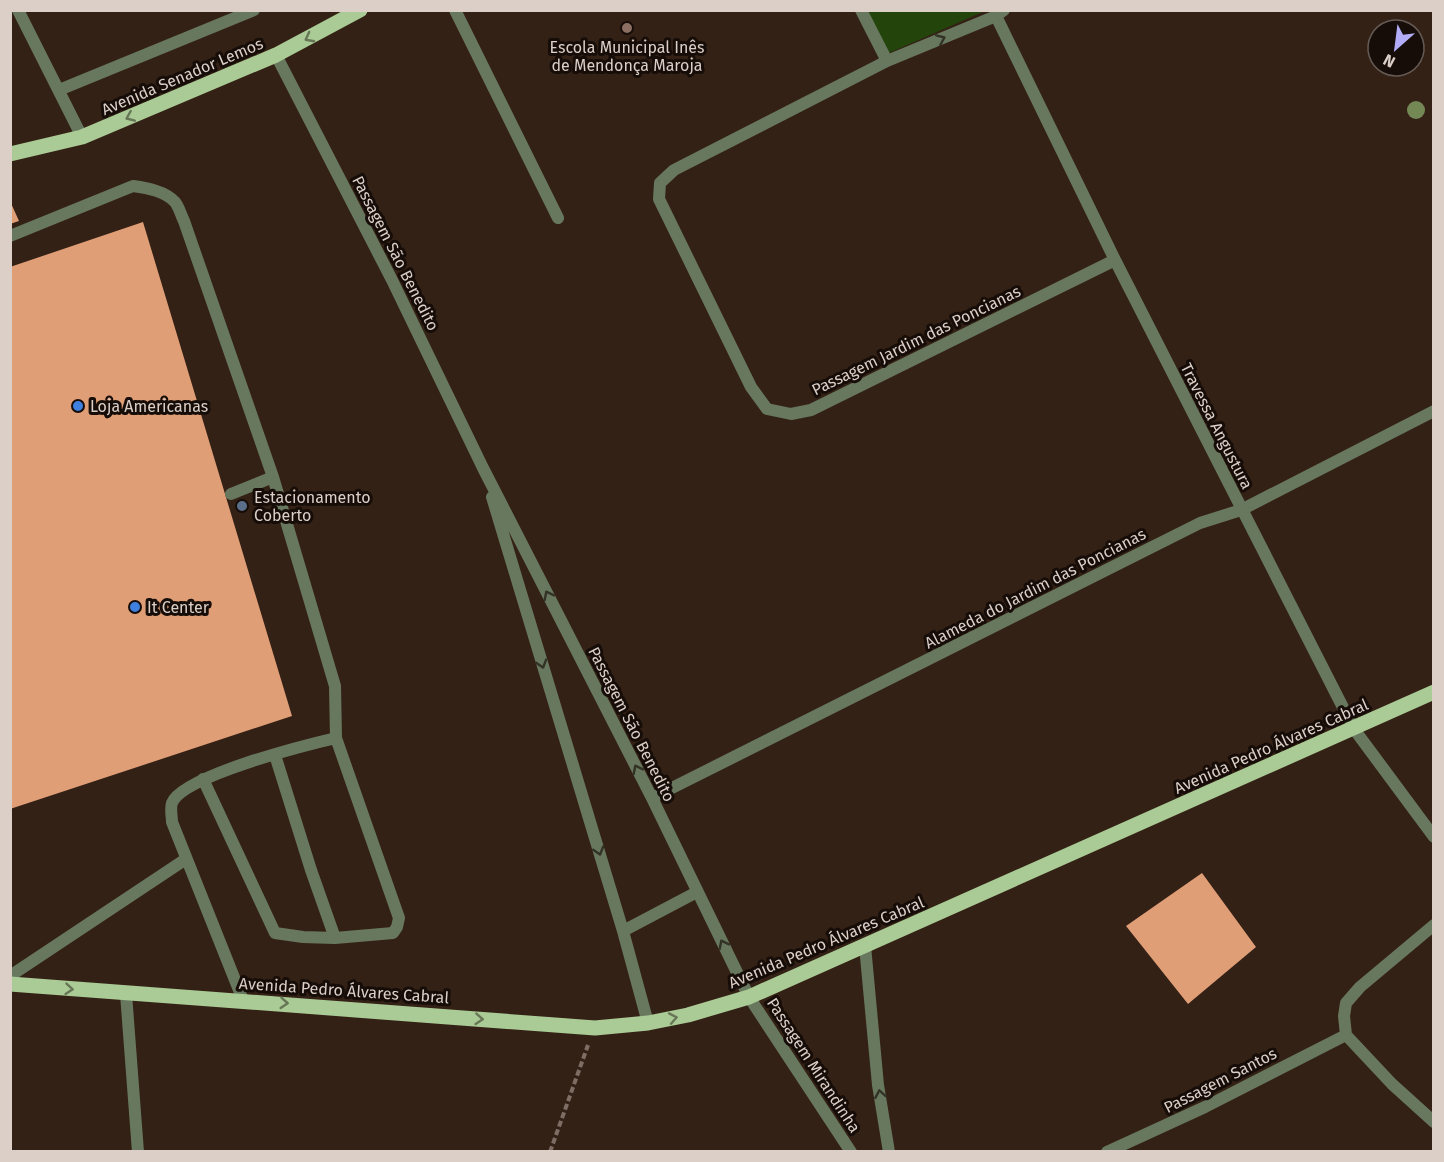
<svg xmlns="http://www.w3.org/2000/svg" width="1444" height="1162" viewBox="0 0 1444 1162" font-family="'Fira Sans',sans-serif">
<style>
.green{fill:#23440b}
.building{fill:#e09e77}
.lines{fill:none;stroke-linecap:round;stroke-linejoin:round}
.path{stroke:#7d6d64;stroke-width:4;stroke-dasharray:6 3;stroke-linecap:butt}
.service{stroke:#68785e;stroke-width:12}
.minor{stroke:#68785e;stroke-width:12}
.tertiary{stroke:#68785e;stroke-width:12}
.primary{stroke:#aacb95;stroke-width:15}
.tree{fill:#738855}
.oneway{stroke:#677656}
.oneway2{stroke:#333226}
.education-dot{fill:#8d6e63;stroke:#160d08;stroke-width:2}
.shop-dot{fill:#3f7fe0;stroke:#160d08;stroke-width:2}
.service-dot{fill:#5c6f8a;stroke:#160d08;stroke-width:2}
.labels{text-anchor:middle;stroke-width:6;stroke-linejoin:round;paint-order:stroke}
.poi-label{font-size:16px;fill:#dccfc8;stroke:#160d08;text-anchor:start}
.street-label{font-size:16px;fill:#dccfc8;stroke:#160d08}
</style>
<rect width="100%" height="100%" fill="#342116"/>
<!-- green -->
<path class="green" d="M 860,11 L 985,11 L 882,56 Z"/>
<!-- building -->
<path class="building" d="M 10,201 L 19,221 L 10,224 Z
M 143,222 L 292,716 L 10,809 L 10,267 Z
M 1202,873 L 1256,947 L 1188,1004 L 1126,926 Z"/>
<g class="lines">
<!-- path -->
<path class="path" d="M 550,1152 L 588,1045"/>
<!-- service -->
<path class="service" d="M 455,10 L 558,218
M 59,90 L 254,10
M 10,236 L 133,186 C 147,188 165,191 175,202 C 179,207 181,215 184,221 L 273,477 L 335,686 L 336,738 C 306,745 182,776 172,803 C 170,808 172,817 172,822 L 243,1000
M 231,494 L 273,477
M 203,779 L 275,933 L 303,937 L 335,938 L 311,870 L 275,755
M 335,938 L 393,933 L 397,927 L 399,918 L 336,738
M 10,976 L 186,859"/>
<!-- minor -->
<path class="minor" d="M 861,10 L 887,61
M 1004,10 L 996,16 L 887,61 L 674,170 L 660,183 L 659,199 L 751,387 L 767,409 L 791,414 L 811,410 L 1115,260
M 996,16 L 1115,260 L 1354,729 L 1434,837
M 276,55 L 392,280 L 483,468 L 652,798 L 749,997
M 492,497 L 623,931 L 648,1023
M 652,798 L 1200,523 L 1241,510 L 1434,411
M 1434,925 L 1360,987 L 1346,1003 L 1344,1016 L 1346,1035 L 1392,1084 L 1434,1122
M 623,931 L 697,892
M 865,946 L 878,1085 L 889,1152
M 126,994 L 138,1152
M 1107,1152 L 1205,1107 L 1346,1035"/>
<!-- tertiary -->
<path class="tertiary" d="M 18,10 L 82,137
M 749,997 L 851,1152"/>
<!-- primary -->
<path class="primary" d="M 10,154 L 82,137 L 276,55 L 360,10
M 10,984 L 595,1028 L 648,1023 L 688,1015 L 749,997 L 1434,692"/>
</g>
<!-- trees -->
<circle class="tree" cx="1416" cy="110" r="9"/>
<!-- one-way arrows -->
<defs><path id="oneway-chevron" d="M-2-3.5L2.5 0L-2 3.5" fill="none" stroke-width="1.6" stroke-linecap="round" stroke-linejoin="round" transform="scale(1.5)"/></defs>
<g class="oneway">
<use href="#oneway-chevron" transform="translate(309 38) rotate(152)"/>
<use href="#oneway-chevron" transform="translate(130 117) rotate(157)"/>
<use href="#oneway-chevron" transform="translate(69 989) rotate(5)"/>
<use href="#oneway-chevron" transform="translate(284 1003) rotate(4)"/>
<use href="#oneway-chevron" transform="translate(673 1018) rotate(-11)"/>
<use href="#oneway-chevron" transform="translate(479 1019) rotate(4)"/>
</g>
<g class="oneway2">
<use href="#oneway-chevron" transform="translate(941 39) rotate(-23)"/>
<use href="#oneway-chevron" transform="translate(548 595) rotate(-117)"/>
<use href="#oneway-chevron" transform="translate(542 664) rotate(73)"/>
<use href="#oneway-chevron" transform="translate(637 769) rotate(-117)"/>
<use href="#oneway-chevron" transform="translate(599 851) rotate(73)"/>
<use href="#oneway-chevron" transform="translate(723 944) rotate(-117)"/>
<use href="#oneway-chevron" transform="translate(880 1094) rotate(-100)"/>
</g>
<!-- markers -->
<circle class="education-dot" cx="627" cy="28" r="6"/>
<g class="shop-dot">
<circle cx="78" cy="406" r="6"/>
<circle cx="135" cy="607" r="6"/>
</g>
<circle class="service-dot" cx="242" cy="506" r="6"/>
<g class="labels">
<!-- poi labels -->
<g class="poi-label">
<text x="627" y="53" text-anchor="middle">Escola Municipal Inês<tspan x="627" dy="18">de Mendonça Maroja</tspan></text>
<text x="90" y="412">Loja Americanas</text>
<text x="254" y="503">Estacionamento<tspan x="254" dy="18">Coberto</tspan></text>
<text x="147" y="613">It Center</text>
</g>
<!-- street labels -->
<g class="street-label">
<text transform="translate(182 76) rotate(-23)" y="6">Avenida Senador Lemos</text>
<text transform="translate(396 253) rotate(63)" y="6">Passagem São Benedito</text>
<text transform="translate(916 340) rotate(-26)" y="6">Passagem Jardim das Poncianas</text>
<text transform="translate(1217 426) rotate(63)" y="6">Travessa Angustura</text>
<text transform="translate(1035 588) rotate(-27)" y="6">Alameda do Jardim das Poncianas</text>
<text transform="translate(632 724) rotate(63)" y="6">Passagem São Benedito</text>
<text transform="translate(1271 746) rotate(-24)" y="6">Avenida Pedro Álvares Cabral</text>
<text transform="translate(826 942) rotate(-23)" y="6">Avenida Pedro Álvares Cabral</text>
<text transform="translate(344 990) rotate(4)" y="6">Avenida Pedro Álvares Cabral</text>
<text transform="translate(814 1065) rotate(57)" y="6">Passagem Mirandinha</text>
<text transform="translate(1220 1080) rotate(-27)" y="6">Passagem Santos</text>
</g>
</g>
<!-- border -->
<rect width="1444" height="1162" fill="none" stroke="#dccfc8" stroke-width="24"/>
<!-- north arrow -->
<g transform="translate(1396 48) rotate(208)"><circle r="28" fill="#160d08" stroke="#655b55" stroke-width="1.5"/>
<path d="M0-4.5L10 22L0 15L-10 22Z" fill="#b3adf9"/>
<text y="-9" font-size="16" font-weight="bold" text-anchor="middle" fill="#dccfc8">N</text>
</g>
</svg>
